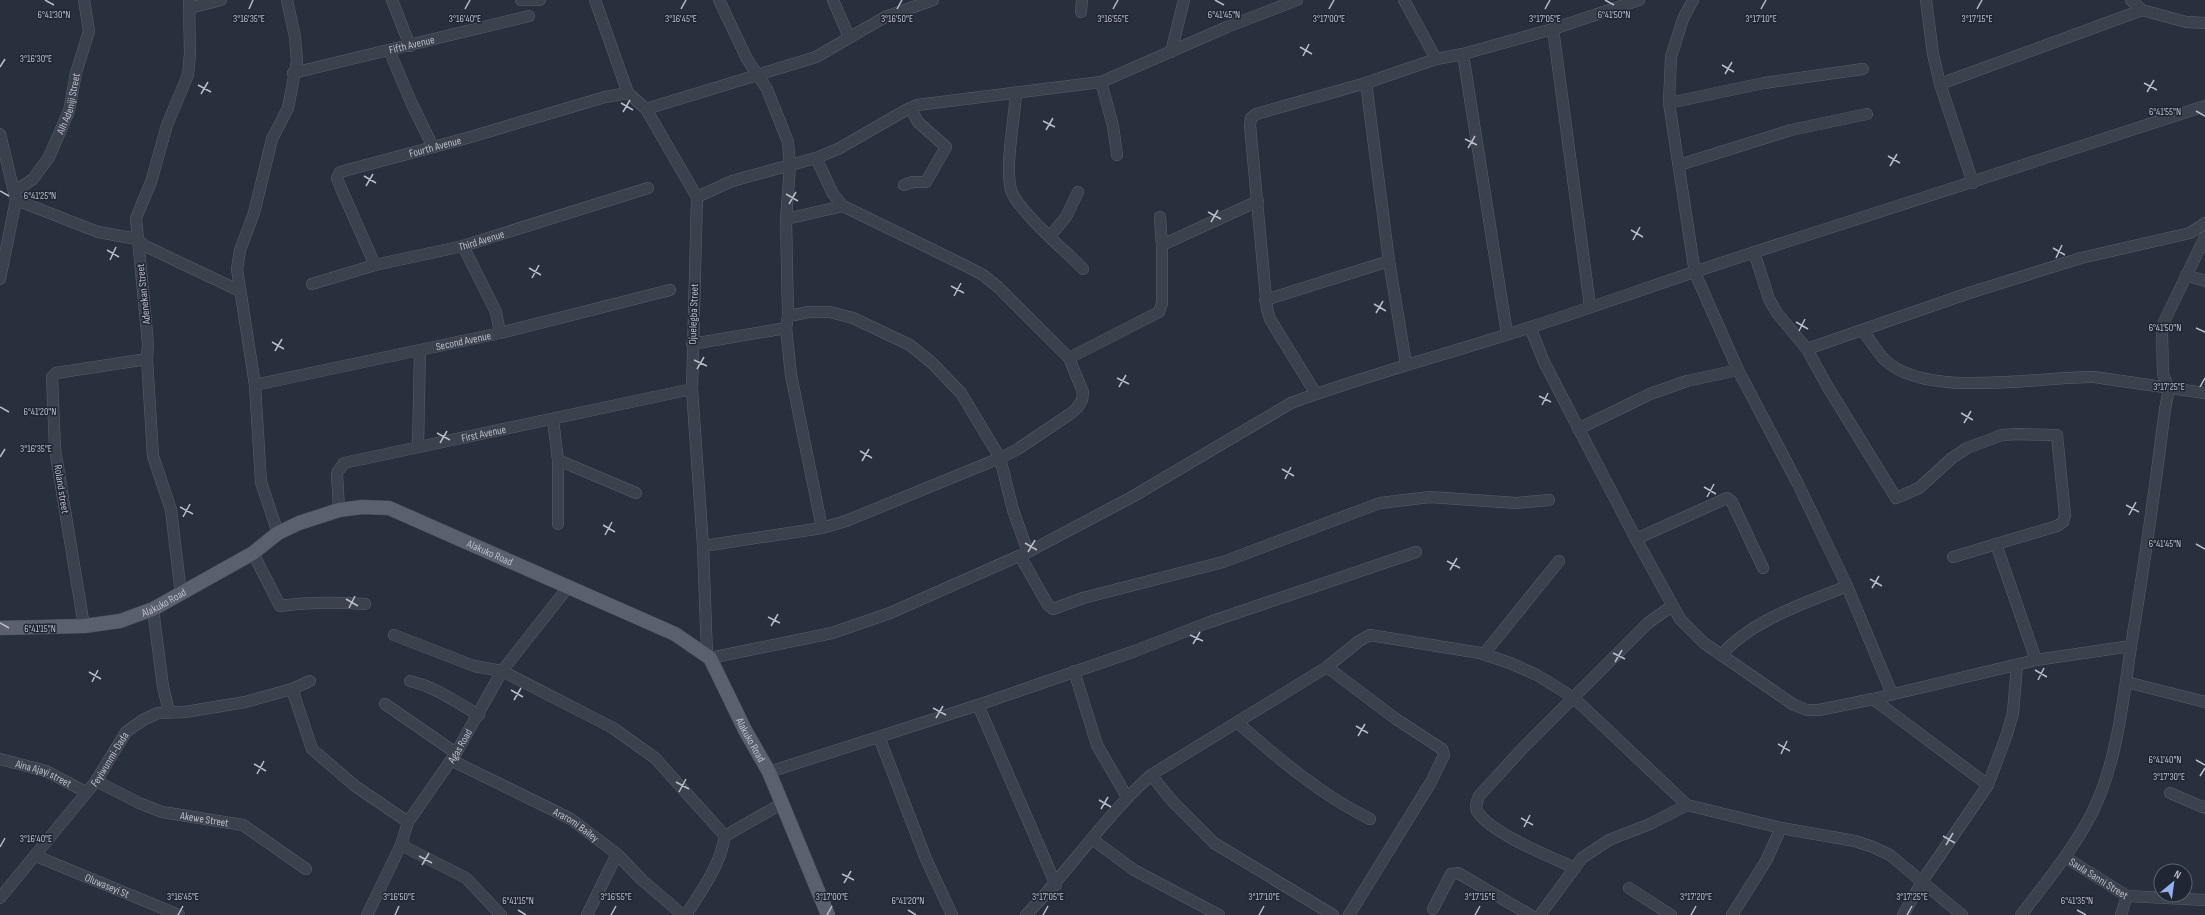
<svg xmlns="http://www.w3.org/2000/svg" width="2205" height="915" viewBox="0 0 2205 915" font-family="'Sofia Sans Condensed',sans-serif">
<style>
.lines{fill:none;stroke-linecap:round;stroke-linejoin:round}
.minor-casing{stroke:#595f6b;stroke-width:12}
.major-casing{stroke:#454a57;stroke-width:15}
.minor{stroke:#3b414d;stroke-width:11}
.major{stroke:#5a606d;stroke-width:14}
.ticks{fill:none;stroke:#b8bdc8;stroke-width:1.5}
.labels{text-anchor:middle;stroke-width:3;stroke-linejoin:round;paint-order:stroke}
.street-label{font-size:11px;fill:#b8bdc8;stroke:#202633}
.ticks-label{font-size:10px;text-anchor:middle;fill:#b8bdc8;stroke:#202633;stroke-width:3;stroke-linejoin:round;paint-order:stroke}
</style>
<rect width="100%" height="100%" fill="#282f3d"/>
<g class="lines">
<!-- minor casing -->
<g class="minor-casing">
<g id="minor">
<path d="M 392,0 L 410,46"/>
<path d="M 521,0 L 540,0"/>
<path d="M 595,0 L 628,93 L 646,109 L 697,197 L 692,389 L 703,546 L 707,655"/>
<path d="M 719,0 L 747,59 L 767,89 L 788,142 L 790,166 L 786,219 L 788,316 L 786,328 L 791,375 L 822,528"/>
<path d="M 833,0 L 849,37"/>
<path d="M 1404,0 L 1436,59"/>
<path d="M 1693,0 L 1683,19 L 1671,57 L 1669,103 L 1695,273 L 1738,370 L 1798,484 L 1847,586 L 1892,694"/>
<path d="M 1926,0 L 1933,54 L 1940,84 L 1973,183"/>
<path d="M 2131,0 L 2142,10 L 2186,22 L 2205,23"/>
<path d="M 190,8 L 221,0"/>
<path d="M 1081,12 L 1082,0"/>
<path d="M 1553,29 L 1590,306"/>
<path d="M 389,50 L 411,102 L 433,147"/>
<path d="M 1171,52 L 1184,0"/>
<path d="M 1463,54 L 1507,334"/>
<path id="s1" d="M 293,73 L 529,16"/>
<path d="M 1101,82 L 1113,126 L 1117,155"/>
<path d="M 1366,83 L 1389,261 L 1406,364"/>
<path d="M 1940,84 L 2142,10"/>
<path d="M 1016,95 C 1014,120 1005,166 1011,190 C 1017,210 1067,252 1083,269"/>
<path d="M 1669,103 L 1764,83 L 1863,69"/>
<path d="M 646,109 L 816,57 L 885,17 L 933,0"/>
<path d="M 0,134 L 16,200 L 0,279"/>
<path d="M 1679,165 L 1791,130 L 1867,114"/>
<path d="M 904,185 L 913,182 L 926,182 L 946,147 L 918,122 L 910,108"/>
<path id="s2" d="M 15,191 L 33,179 L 49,157 L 69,111 L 76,73 L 89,31 L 84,0"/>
<path d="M 697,197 L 732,181 L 816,158 L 838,149 L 906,110 L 917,105 L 1101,82 L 1227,27 L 1297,0"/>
<path d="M 16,200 L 98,232 L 137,239 L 145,246 L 240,291"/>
<path d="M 786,219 L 843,206"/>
<path d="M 1050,236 L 1066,217 L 1078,192"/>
<path d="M 1162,245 L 1258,201"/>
<path d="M 463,246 L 496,312 L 500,333"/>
<path d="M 1754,252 L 1769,299 L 1777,313 L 1807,349 L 1826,384 L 1896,498 L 1919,488 L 1952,458 L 1967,448 L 2002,435 L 2016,434 L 2057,435 L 2065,515 L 2063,522 L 2057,526 L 1953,557"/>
<path id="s3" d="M 375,265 L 340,186 L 337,178 L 340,172 L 467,138 L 605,97 L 628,93"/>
<path d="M 2186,275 L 2205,281"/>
<path id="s4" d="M 312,284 L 375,265 L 463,246 L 648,188"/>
<path d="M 1265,300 L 1389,261"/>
<path d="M 788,316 L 809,312 L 830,312 L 853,318 L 910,345 L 932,363 L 961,393 L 1000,458 L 1013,510 L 1028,552"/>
<path d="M 1530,327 L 1544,362 L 1636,539 L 1680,619 L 1704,643 L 1794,705 L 1807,710 L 1819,710 L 1873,699 L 2036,660 L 2131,646"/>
<path d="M 1863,331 C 1870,340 1877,352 1885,360 C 1927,400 2041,376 2094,377 L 2205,393"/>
<path d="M 692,344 L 786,328"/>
<path d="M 1807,349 L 1969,293 L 2081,258 L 2190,233 L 2205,223"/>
<path d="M 1069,358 L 1159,312 L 1162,303 L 1162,245 L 1160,217"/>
<path id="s5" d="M 255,385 L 500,333 L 670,290"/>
<path d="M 1316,394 L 1270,319 L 1267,309 L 1250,125 L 1251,118 L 1256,114 L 1366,83 L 1436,59 L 1463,54 L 1553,29 L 1639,0"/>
<path d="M 553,420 L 558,460 L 558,524"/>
<path d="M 1578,429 L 1650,394 L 1687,381 L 1738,370"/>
<path d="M 418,446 L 420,351"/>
<path d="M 558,460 L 636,493"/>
<path id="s6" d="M 339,510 L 337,473 L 344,463 L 692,389"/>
<path d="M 278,533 L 261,482 L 255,385 L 237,269 L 240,250 L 254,213 L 272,139 L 288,108 L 297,61 L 295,37 L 287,0"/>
<path d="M 1636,539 L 1727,498 L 1732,502 L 1763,568"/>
<path d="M 1996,544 L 2036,660"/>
<path d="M 703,546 L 822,528 L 846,521 L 1000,458 L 1018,449 L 1070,414 L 1077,408 L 1082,400 L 1083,392 L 1069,358 L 998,287 L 983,275 L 966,266 L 843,206 L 833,194 L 816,158"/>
<path d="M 253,553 L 280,606 C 309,602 336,602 365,604"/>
<path d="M 1020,556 L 1048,605 L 1053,609 L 1083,598 L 1223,562 L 1380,503 L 1430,497 L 1516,503 L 1549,500"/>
<path d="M 181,594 L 171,510 L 153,456 L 147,359 L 148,344 L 136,218 L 151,182 L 167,125 L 188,75 L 190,54 L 189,0"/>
<path d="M 153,609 L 163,687 L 169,711"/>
<path d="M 84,626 L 55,449 L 52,377 L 56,373 L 147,359"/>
<path d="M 394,635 L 474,666 L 502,671 L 613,728 L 655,758 L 725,836 C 720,866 702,890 686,915"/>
<path d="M 1484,654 L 1559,561"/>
<path d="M 1721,655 C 1753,619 1804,604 1847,586"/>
<path d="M 710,658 L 832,633 L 890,613 L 1028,552 L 1132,497 L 1291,403 C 1370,374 1451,353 1531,327 C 1605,303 1680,276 1755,252 C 1905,203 2055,156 2205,106"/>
<path d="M 1327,667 L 1396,719 L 1442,749 L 1444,755 L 1431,782 L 1349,915"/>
<path d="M 1074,671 L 1097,745 L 1127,797"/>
<path d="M 410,681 C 436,687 456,702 479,715"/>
<path d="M 2126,682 L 2205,702"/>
<path d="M 292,689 L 312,749 L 355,786 L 408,822"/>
<path d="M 1873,699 L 1988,785"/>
<path d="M 385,704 L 456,753"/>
<path d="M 978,705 L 1056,885"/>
<path d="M 1238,723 C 1279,759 1321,795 1370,819"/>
<path d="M 879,737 L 926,859 L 952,915"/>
<path id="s7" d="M 0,759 L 46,771 L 86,792"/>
<path id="s8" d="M 451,760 L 571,819 L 617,854 L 642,880 L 683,915"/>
<path d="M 769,772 L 978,705 L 1135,651 L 1207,623 L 1416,552"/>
<path d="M 1151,775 L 1173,802 L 1214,843 L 1333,915"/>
<path id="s9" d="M 96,781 L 139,803 L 162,812 L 243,825 L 306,869"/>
<path d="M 2170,793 L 2205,808"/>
<path d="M 725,836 L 781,804"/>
<path d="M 1092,839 L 1134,870 L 1219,915"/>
<path d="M 401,845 L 466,878 L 501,915"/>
<path id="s10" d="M 36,856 L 179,915"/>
<path id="s11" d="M 2065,857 L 2127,896 L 2205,900"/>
<path d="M 1575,868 C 1551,857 1490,833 1477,811 C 1475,805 1477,801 1479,796 L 1522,749 L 1648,623 L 1672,606"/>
<path d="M 1629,888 L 1671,915"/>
<path id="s12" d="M 0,898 L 96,781 L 126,732 L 143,720 L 158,713 L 185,712 L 245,702 L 292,689 L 310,681"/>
<path d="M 1433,909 L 1451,874 L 1458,873 L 1530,915"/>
<path id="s13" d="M 367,915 L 401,845 L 408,822 L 456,753 L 502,671 L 569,586"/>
<path d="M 587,915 L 617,854"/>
<path d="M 1026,915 C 1070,870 1104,817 1151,775 L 1327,667 L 1359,641 L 1370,635 L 1480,653 L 1510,663 L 1537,675 L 1574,698 L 1687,805 L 1781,828 L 1855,841 L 1873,847 L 1890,855 L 1962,915"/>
<path d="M 1540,915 L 1582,858 L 1609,840 L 1650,824 L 1687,805"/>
<path d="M 1732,915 L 1766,861 L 1781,828"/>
<path d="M 1903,915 L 1923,880 L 1988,785 L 2007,734 L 2013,713 L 2017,665"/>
<path d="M 2021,915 C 2046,882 2073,850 2092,813 C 2117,763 2123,701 2131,646 C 2144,567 2155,489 2165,409 L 2169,389 L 2163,374 L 2162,333 L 2164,322 L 2205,237"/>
<path d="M 2121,915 L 2127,896"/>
</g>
</g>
<!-- major casing -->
<g class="major-casing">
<g id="major">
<path id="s14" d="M 0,628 L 84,626 L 120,621 L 153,609 L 253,553 L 278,533 L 299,523 L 339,510 L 362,507 L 389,508 L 675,634 L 710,658 L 745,730 L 769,772 L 828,915"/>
</g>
</g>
<!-- minor -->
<use href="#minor" class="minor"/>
<!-- major -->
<use href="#major" class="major"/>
</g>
<!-- ticks -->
<path class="ticks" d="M 45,0 L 54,5M 1215,0 L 1224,5M 1605,0 L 1614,5M 249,9 L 253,0M 465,9 L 470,0M 681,9 L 686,0M 897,9 L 902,0M 1113,9 L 1118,0M 1329,9 L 1334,0M 1545,9 L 1550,0M 1761,9 L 1766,0M 1977,9 L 1982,0M 1300,47 L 1312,54M 1303,56 L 1309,44M 1722,65 L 1734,72M 0,67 L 5,59M 1725,74 L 1732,62M 2144,83 L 2157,90M 198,85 L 211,92M 2147,92 L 2154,80M 201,94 L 208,82M 621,103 L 633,110M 2196,111 L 2205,116M 623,112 L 630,100M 1043,121 L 1055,127M 1046,130 L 1053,118M 1465,139 L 1477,145M 1468,148 L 1475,136M 1888,156 L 1900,163M 1890,166 L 1897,154M 364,176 L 376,183M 366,186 L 373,174M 0,191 L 9,196M 786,194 L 798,201M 789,204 L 796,192M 1208,212 L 1221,219M 1211,222 L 1218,210M 1631,230 L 1643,237M 1633,240 L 1640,227M 2053,248 L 2065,255M 107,250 L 119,257M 2056,258 L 2062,245M 110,260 L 116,247M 529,268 L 541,275M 532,278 L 539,265M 951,286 L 964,293M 954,296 L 961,283M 1374,304 L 1386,311M 1376,313 L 1383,301M 1796,322 L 1808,329M 2196,328 L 2205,332M 1799,331 L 1805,319M 272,342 L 284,349M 275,351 L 282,339M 694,360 L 707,366M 697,369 L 704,357M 1117,378 L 1129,384M 1119,387 L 1126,375M 2200,387 L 2205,378M 1539,396 L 1551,402M 1542,405 L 1548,393M 0,407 L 9,412M 1961,413 L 1973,420M 1964,423 L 1971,411M 437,433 L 450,440M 440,443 L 447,431M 860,451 L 872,458M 0,457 L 5,449M 862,461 L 869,449M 1282,469 L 1294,476M 1285,479 L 1291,467M 1704,487 L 1716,494M 1707,497 L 1714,484M 2126,505 L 2139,512M 180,507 L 193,514M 2129,515 L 2136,502M 183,517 L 190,504M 603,525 L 615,532M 605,535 L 612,522M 1025,543 L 1037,550M 2196,544 L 2205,549M 1028,552 L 1035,540M 1447,561 L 1460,568M 1450,570 L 1457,558M 1870,579 L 1882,586M 1872,588 L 1879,576M 346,599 L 358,606M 349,608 L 355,596M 768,617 L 780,623M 0,623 L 9,628M 771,626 L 778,614M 1190,635 L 1203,641M 1193,644 L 1200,632M 1613,653 L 1625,659M 1615,662 L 1622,650M 2035,670 L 2047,677M 89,672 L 101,679M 2038,680 L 2044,668M 92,682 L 98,670M 511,690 L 523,697M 514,700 L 521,688M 933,708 L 946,715M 936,718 L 943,706M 1356,726 L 1368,733M 1358,736 L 1365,724M 1778,744 L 1790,751M 1781,754 L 1787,741M 2196,760 L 2205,765M 254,764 L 266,771M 257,774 L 264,761M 2200,776 L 2205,768M 676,782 L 689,789M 679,792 L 686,779M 1099,800 L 1111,807M 1101,809 L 1108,797M 1521,818 L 1533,825M 1524,827 L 1530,815M 1943,836 L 1955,843M 1946,845 L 1953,833M 0,847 L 5,838M 419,856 L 432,863M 422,865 L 429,853M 842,874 L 854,880M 844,883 L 851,871M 518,910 L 526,915M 908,910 L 916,915M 2077,910 L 2086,915M 178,915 L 183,906M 395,915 L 399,906M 611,915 L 616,906M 827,915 L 832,906M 1043,915 L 1048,906M 1259,915 L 1264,906M 1475,915 L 1480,906M 1691,915 L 1696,906M 1907,915 L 1912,906"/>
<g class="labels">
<!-- street labels -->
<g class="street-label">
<text dy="4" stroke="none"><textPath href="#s1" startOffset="122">Fifth Avenue</textPath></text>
<text dy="4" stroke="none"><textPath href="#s2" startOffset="106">Alh Adeniji Street</textPath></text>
<text dy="4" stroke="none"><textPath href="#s3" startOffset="200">Fourth Avenue</textPath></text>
<text dy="4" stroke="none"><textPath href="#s4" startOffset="175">Third Avenue</textPath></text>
<text transform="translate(143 294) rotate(-96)" y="4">Adenekan Street</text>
<text transform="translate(693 314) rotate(-88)" y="4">Ojuelegba Street</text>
<text dy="4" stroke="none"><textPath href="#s5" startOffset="213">Second Avenue</textPath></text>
<text dy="4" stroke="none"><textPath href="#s6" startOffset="192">First Avenue</textPath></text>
<text transform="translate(62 489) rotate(81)" y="4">Roland street</text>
<text dy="4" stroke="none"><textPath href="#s14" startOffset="528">Alakuko Road</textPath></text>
<text dy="4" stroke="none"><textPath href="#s14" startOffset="168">Alakuko Road</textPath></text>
<text dy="4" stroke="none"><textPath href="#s14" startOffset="864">Alakuko Road</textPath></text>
<text dy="4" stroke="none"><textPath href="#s13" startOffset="194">Agas Road</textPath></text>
<text dy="4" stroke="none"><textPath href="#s12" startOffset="177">Feyiwunmi-Dada</textPath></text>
<text dy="4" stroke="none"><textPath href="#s7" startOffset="46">Aina Ajayi street</textPath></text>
<text dy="4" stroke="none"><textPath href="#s9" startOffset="116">Akewe Street</textPath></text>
<text dy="4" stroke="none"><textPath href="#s8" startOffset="141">Araromi Bailey</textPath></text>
<text dy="4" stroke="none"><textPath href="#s11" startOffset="40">Saula Sanni Street</textPath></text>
<text dy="4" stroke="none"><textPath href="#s10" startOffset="77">Oluwaseyi St</textPath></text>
</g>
</g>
<g class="ticks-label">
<text x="54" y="18">6°41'30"N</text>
<text x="1224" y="18">6°41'45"N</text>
<text x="1614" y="18">6°41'50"N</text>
<text x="249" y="22">3°16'35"E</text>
<text x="465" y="22">3°16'40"E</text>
<text x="681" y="22">3°16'45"E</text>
<text x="897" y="22">3°16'50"E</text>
<text x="1113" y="22">3°16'55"E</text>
<text x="1329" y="22">3°17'00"E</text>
<text x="1545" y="22">3°17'05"E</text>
<text x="1761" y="22">3°17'10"E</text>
<text x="1977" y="22">3°17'15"E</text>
<text x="36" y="62">3°16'30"E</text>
<text x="2165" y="115">6°41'55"N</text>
<text x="40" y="199">6°41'25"N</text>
<text x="2165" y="331">6°41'50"N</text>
<text x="2169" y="390">3°17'25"E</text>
<text x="40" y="415">6°41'20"N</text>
<text x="36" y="452">3°16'35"E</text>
<text x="2165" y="547">6°41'45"N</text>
<text x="40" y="632">6°41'15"N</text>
<text x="2165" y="763">6°41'40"N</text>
<text x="2169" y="780">3°17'30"E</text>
<text x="36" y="842">3°16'40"E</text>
<text x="183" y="900">3°16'45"E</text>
<text x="399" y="900">3°16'50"E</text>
<text x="616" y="900">3°16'55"E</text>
<text x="832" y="900">3°17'00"E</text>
<text x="1048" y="900">3°17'05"E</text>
<text x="1264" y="900">3°17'10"E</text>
<text x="1480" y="900">3°17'15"E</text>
<text x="1696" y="900">3°17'20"E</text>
<text x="1912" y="900">3°17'25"E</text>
<text x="518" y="904">6°41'15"N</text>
<text x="908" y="904">6°41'20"N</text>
<text x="2077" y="904">6°41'35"N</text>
</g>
<!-- north arrow -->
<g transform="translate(2173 883) rotate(29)"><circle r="19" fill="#202633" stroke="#5d626f"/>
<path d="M0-3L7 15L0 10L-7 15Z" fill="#97b1ee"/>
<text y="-6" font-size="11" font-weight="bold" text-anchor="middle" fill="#b8bdc8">N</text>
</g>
</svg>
